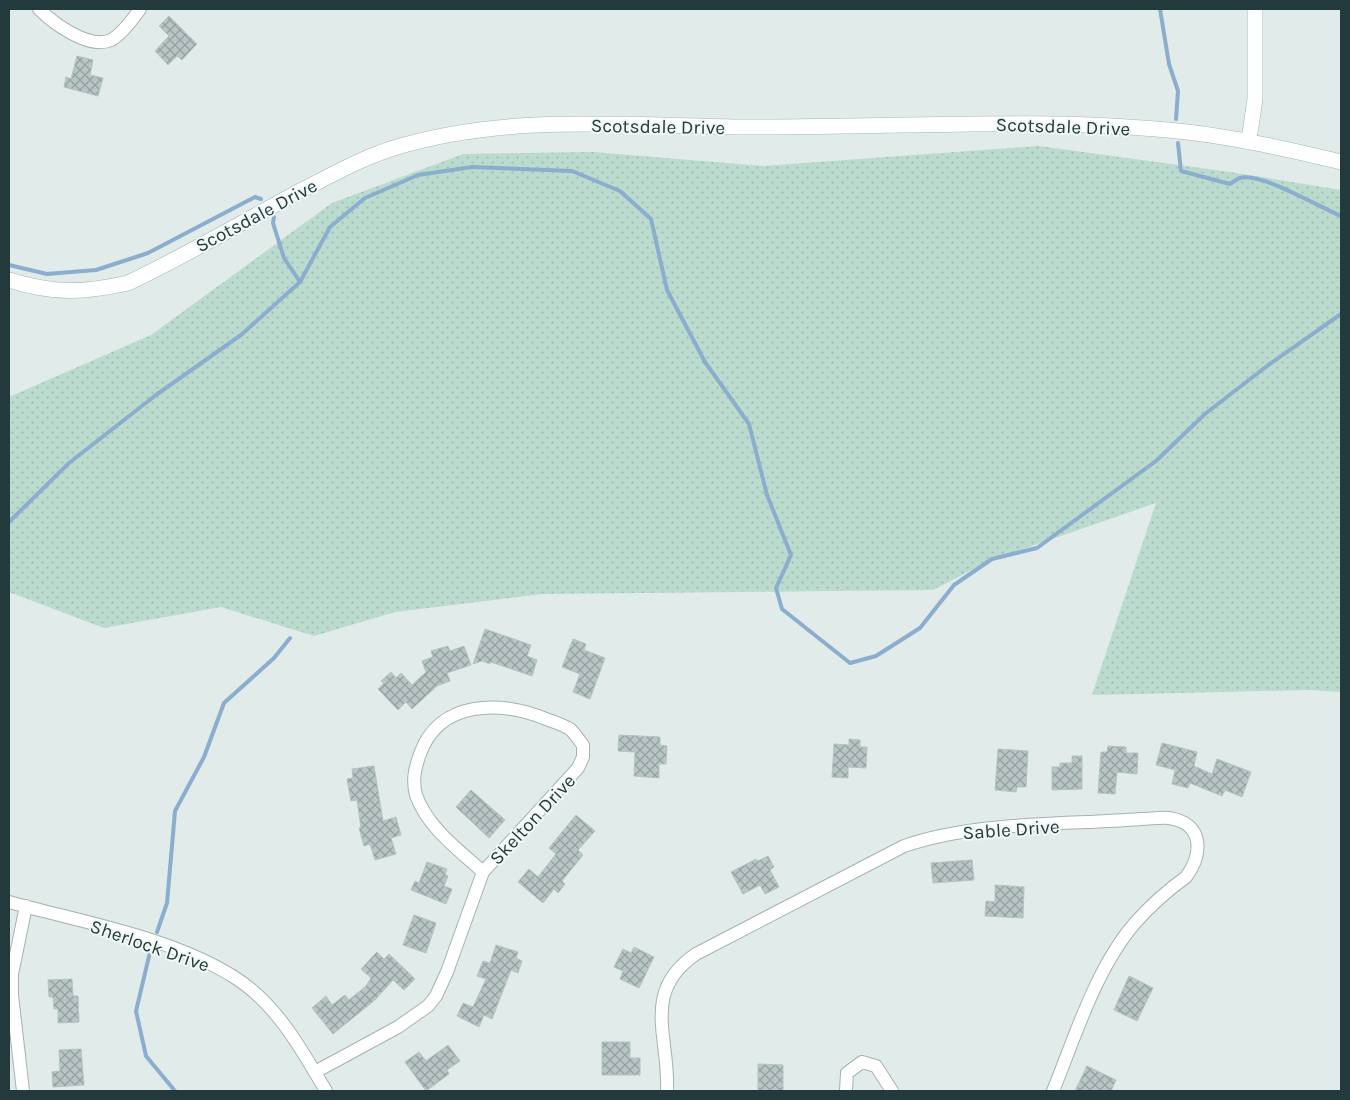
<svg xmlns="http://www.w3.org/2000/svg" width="1350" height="1100" viewBox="0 0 1350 1100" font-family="Karla,sans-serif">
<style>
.grass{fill:url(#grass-dots)}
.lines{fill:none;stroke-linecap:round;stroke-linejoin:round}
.stream{stroke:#8caece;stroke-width:4}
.building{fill:url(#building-cross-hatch);stroke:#b4c4c3}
.street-casing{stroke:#a4b2b2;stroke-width:14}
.secondary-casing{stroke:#a0b6b5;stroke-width:16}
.street{stroke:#fff;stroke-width:12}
.secondary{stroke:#fff;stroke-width:15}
.labels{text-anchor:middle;stroke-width:4;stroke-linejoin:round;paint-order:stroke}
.street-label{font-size:19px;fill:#223a3b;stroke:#f1f8f7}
</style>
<defs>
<pattern id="grass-dots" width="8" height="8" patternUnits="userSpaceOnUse" patternTransform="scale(1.25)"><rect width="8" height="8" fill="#bbdbce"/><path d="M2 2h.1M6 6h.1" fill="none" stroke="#a0bdb2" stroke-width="1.8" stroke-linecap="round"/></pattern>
<pattern id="building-cross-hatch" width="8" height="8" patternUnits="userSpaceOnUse" patternTransform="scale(1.25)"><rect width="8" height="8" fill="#b7c5c4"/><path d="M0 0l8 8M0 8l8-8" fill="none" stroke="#94a1a0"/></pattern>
</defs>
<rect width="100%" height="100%" fill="#e1ebea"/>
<!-- grass -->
<path class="grass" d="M 1039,146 L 1230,172 L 1341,190 L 1341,692 L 1310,690 L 1092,695 L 1156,503 L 989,561 L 933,590 L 542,594 L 395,612 L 314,636 L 221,607 L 104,628 L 9,592 L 9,397 L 151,335 L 332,203 L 463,154 L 593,152 L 763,166 Z"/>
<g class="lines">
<!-- stream -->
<path class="stream" d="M 1160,9 L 1169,64 L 1178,91 L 1176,119
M 1178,143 L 1181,171 L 1230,184 C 1233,182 1237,179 1240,178 C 1261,172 1319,207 1341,216
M 274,217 L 273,223 L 284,258 L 300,282
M 9,265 L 47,274 L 96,270 L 148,253 L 255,197 L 261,199
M 9,522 L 69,463 L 156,395 L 241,335 L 300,282 L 330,227 L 365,198 L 418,175 L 472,167 L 572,171 L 620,191 L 651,219 L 667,290 L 705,362 L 749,424 L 767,495 L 791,555 L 776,588 L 782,609 L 850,663 L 876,656 L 920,628 L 954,585 L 992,559 L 1037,548 L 1156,461 L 1205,414 L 1267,366 L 1341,314
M 157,932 L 167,903 L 175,811 L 204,757 L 224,703 L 274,658 L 290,638
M 150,952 L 136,1011 L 146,1056 L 175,1091"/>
</g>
<!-- building -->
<path class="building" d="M 169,16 L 197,44 L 182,60 L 177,56 L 168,65 L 155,51 L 169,36 L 159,26 Z
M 77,56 L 93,60 L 90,75 L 103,78 L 98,96 L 64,87 L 66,77 L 71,79 Z
M 485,629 L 531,645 L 527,656 L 537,660 L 532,676 L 491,662 L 490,664 L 482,661 L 473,664 Z
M 573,639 L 586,644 L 584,650 L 605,658 L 590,699 L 573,692 L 580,674 L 562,667 Z
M 448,646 L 450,651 L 464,646 L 471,665 L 447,673 L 450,681 L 437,686 L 412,709 L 406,702 L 398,710 L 378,689 L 384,683 L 381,681 L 391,672 L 396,678 L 401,673 L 412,685 L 426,672 L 422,661 L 433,657 L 431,651 Z
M 619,735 L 660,737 L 660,745 L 667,746 L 666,764 L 659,764 L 659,778 L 634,776 L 635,752 L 618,751 Z
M 849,739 L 860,740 L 860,747 L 867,747 L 866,768 L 848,767 L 848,778 L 832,777 L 834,744 L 849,745 Z
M 1162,743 L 1197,752 L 1194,766 L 1212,774 L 1217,759 L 1251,772 L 1242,797 L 1225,790 L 1222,796 L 1190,783 L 1188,788 L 1172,784 L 1175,770 L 1156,765 Z
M 1108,746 L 1126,747 L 1126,753 L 1138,753 L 1137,774 L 1117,772 L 1115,794 L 1098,793 L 1101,752 L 1107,752 Z
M 998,749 L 1028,751 L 1026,787 L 1017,787 L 1016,792 L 995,790 Z
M 1072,756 L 1082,756 L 1082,789 L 1052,790 L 1052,767 L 1060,767 L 1060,763 L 1072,763 Z
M 374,766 L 383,821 L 396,817 L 401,835 L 391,838 L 396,854 L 375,860 L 370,844 L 364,846 L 359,828 L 361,828 L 357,800 L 351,801 L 347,779 L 353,778 L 352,769 Z
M 471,790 L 505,820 L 489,838 L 456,807 Z
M 576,815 L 595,831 L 578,850 L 583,855 L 562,881 L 565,884 L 558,893 L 554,889 L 543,903 L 518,882 L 529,869 L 538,877 L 556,854 L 549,848 Z
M 768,856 L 774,867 L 770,870 L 779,887 L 765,894 L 760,885 L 743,894 L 731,872 L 756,859 L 758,861 Z
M 972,860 L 974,880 L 933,883 L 931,863 Z
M 427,862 L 447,869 L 445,875 L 448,876 L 444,886 L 452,889 L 446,904 L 411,890 L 415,881 L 419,883 Z
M 995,885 L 1024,887 L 1023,918 L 985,916 L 986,901 L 995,902 Z
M 414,915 L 436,923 L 426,953 L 403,945 Z
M 496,945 L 518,952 L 516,958 L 522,961 L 518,973 L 511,970 L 492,1019 L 484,1015 L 479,1027 L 457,1016 L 463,1003 L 473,1007 L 486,979 L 477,976 L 483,961 L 490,963 Z
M 634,947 L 654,957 L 639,988 L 620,979 L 623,971 L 614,967 L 623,949 L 631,953 Z
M 377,952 L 384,959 L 389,954 L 415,979 L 404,990 L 393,980 L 375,1000 L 333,1034 L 312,1008 L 326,996 L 332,1005 L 345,995 L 349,1000 L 366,986 L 371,978 L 361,969 Z
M 1129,976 L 1153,988 L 1137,1021 L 1114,1010 Z
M 72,979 L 73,996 L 78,996 L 79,1022 L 58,1023 L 58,1009 L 54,1009 L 53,997 L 49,997 L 48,980 Z
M 602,1042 L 630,1042 L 630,1058 L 640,1058 L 640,1075 L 602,1075 Z
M 448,1045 L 460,1061 L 447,1070 L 449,1074 L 426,1091 L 405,1062 L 419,1052 L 426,1061 Z
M 81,1049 L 84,1085 L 53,1087 L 52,1072 L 60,1071 L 59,1050 Z
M 758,1064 L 783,1065 L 783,1091 L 758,1091 Z
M 1087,1066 L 1116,1080 L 1111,1091 L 1075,1091 Z"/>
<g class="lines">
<!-- street casing -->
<g class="street-casing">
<path id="street" d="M 39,9 C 53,23 89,50 111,40 C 122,34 133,19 140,9
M 9,902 C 81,922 171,937 234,977 C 276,1003 302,1050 326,1091
M 315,1072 L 398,1027 L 428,1006 L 436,996 L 447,972 L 483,872 C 459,850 427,827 416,795 C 412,780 415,768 420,754 C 439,700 501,700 546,719 C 554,722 564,725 571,730 C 575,734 579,740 583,745 L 583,757 L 578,768 L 483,872
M 23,1091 L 12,995 L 12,974 L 26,906
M 667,1091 C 670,1038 640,992 696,954 L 904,846 C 976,821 1065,825 1141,819 C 1150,819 1160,817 1169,818 C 1204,823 1203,854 1186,877 C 1168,890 1150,906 1135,923 C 1096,968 1075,1037 1053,1091
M 846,1091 L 847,1073 L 862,1062 L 876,1066 L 892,1091"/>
</g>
<!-- secondary casing -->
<g class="secondary-casing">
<path id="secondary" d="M 1249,140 L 1255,99 L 1255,9
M 9,280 C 54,294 83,293 128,283 C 187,255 243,222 300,191 C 332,175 363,157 397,147 C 511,113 630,126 747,127 C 894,128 1041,116 1187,132 C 1239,138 1290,150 1341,162"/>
</g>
<!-- street -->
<use href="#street" class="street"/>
<!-- secondary -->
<use href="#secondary" class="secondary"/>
</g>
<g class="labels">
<!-- street labels -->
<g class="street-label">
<text transform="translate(658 126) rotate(1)" y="7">Scotsdale Drive</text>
<text transform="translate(1063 126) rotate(2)" y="7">Scotsdale Drive</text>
<text transform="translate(256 215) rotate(-28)" y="7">Scotsdale Drive</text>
<text transform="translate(532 819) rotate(-47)" y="7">Skelton Drive</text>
<text transform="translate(1011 829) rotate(-4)" y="7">Sable Drive</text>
<text transform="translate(150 945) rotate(19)" y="7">Sherlock Drive</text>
</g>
</g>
<!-- border -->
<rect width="1350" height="1100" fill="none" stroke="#223a3b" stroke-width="20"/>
</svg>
